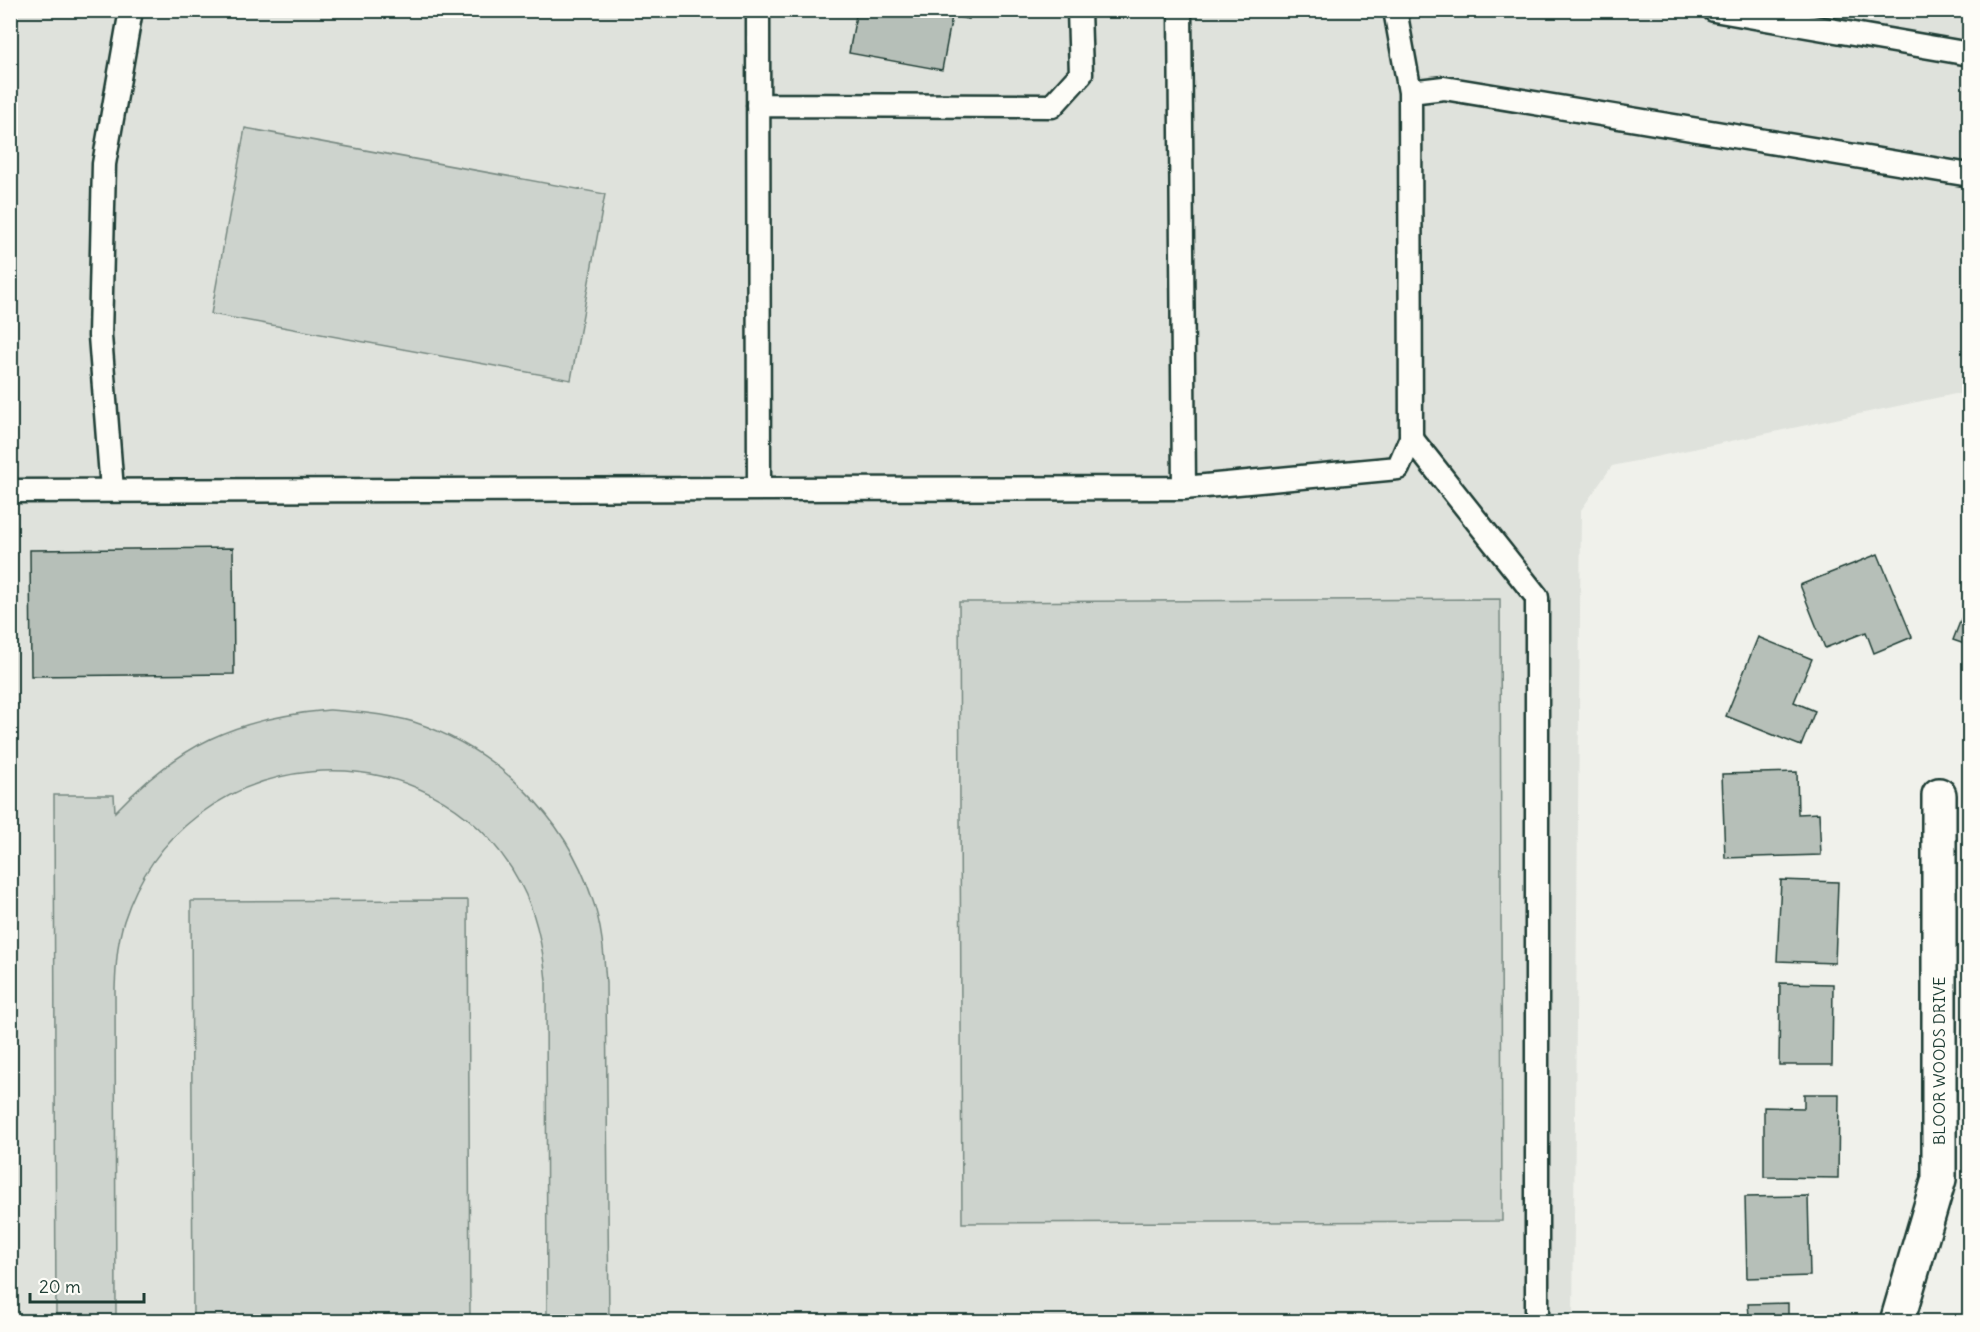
<svg xmlns="http://www.w3.org/2000/svg" width="1980" height="1332" viewBox="0 0 1980 1332" font-family="Delius,sans-serif">
<style>
.built{fill:#dfe2dc}
.green{fill:#cdd3cd;stroke:#768880;stroke-width:1.5}
.building{fill:#b6bfb8;stroke:#1f3d34;stroke-width:1.5}
.lines{fill:none;stroke-linecap:round;stroke-linejoin:round}
.service-casing{stroke:#1f3d34;stroke-width:27}
.minor-casing{stroke:#1f3d34;stroke-width:38}
.service{stroke:#fdfcf7;stroke-width:22}
.minor{stroke:#fdfcf7;stroke-width:33}
.labels{text-anchor:middle;stroke-width:5;stroke-linejoin:round;paint-order:stroke}
.street-label{font-size:16px;fill:#1f3d34;stroke:#fdfcf7}
</style>
<rect width="100%" height="100%" fill="#f0f1eb"/>
<filter id="ink" filterUnits="userSpaceOnUse"><feTurbulence type="fractalNoise" baseFrequency=".0167" numOctaves="2"/><feDisplacementMap in="SourceGraphic" scale="12" xChannelSelector="R" yChannelSelector="G"/><feConvolveMatrix kernelMatrix="1 2 1 2 8 2 1 2 1" color-interpolation-filters="sRGB"/></filter>
<g filter="url(#ink)">
<!-- built -->
<path class="built" d="M 10,11 L 1969,11 L 1969,394 L 1955,394 L 1612,466 L 1581,510 L 1573,1321 L 11,1321 Z"/>
<!-- green -->
<path class="green" d="M 245,128 L 605,194 L 571,380 L 211,314 Z
M 1500,599 L 1502,1221 L 962,1223 L 959,602 Z
M 329,710 C 357,712 386,714 414,722 C 496,749 565,816 592,898 C 602,925 604,954 606,983 L 609,1321 L 547,1321 L 546,981 C 543,947 537,915 521,885 C 433,716 182,740 124,921 C 117,943 116,965 115,988 L 116,1321 L 56,1321 L 54,795 L 114,795 L 115,812 C 180,744 235,718 329,710 Z
M 468,900 L 470,1321 L 193,1321 L 191,901 Z"/>
<!-- building -->
<path class="building" d="M 857,10 L 970,10 L 969,19 L 952,16 L 942,70 L 849,53 Z
M 233,548 L 234,674 L 31,676 L 30,550 Z
M 1878,554 L 1912,637 L 1874,653 L 1866,632 L 1825,648 L 1800,585 Z
M 1970,596 L 1970,646 L 1953,640 Z
M 1758,637 L 1812,659 L 1794,702 L 1815,711 L 1801,746 L 1726,716 Z
M 1797,772 L 1798,814 L 1819,813 L 1821,855 L 1725,858 L 1722,774 Z
M 1781,880 L 1838,882 L 1835,963 L 1777,961 Z
M 1780,983 L 1833,984 L 1832,1065 L 1779,1065 Z
M 1804,1094 L 1839,1094 L 1838,1178 L 1764,1177 L 1764,1107 L 1804,1108 Z
M 1808,1196 L 1810,1276 L 1747,1278 L 1745,1197 Z
M 1788,1303 L 1788,1322 L 1717,1322 L 1717,1316 L 1749,1315 L 1748,1304 Z"/>
<g class="lines">
<!-- service casing -->
<g class="service-casing">
<path id="service" d="M 758,10 L 759,489
M 1180,10 L 1184,488
M 1395,10 L 1410,92
M 1714,10 L 1970,54
M 758,105 L 1052,106 L 1081,74 L 1079,10
M 1411,438 L 1537,597 L 1537,1322
M 112,490 L 100,336 L 104,164 L 131,10
M 10,491 L 1184,488 L 1398,468 L 1411,438 L 1410,92 L 1444,88 L 1970,175"/>
</g>
<!-- minor casing -->
<g class="minor-casing">
<path id="minor" d="M 1897,1322 L 1939,1179 L 1939,795"/>
</g>
<!-- service -->
<use href="#service" class="service"/>
<!-- minor -->
<use href="#minor" class="minor"/>
</g>
</g>
<g class="labels">
<!-- street labels -->
<g class="street-label">
<text transform="translate(1939 1061) rotate(-90)" y="6">BLOOR WOODS DRIVE</text>
</g>
</g>
<!-- margin -->
<rect width="1980" height="1332" fill="none" stroke="#fdfcf7" stroke-width="36"/>
<rect x="18" y="18" width="1944" height="1296" fill="none" stroke="#1f3d34" stroke-width="2" filter="url(#ink)"/>
<!-- scale -->
<path d="M30 1293v9h114v-9" fill="none" stroke="#1f3d34" stroke-width="3"/>
<text x="39" y="1293" font-size="18" fill="#1f3d34" stroke="#fdfcf7" stroke-width="4.5" paint-order="stroke">20 m</text>
</svg>
